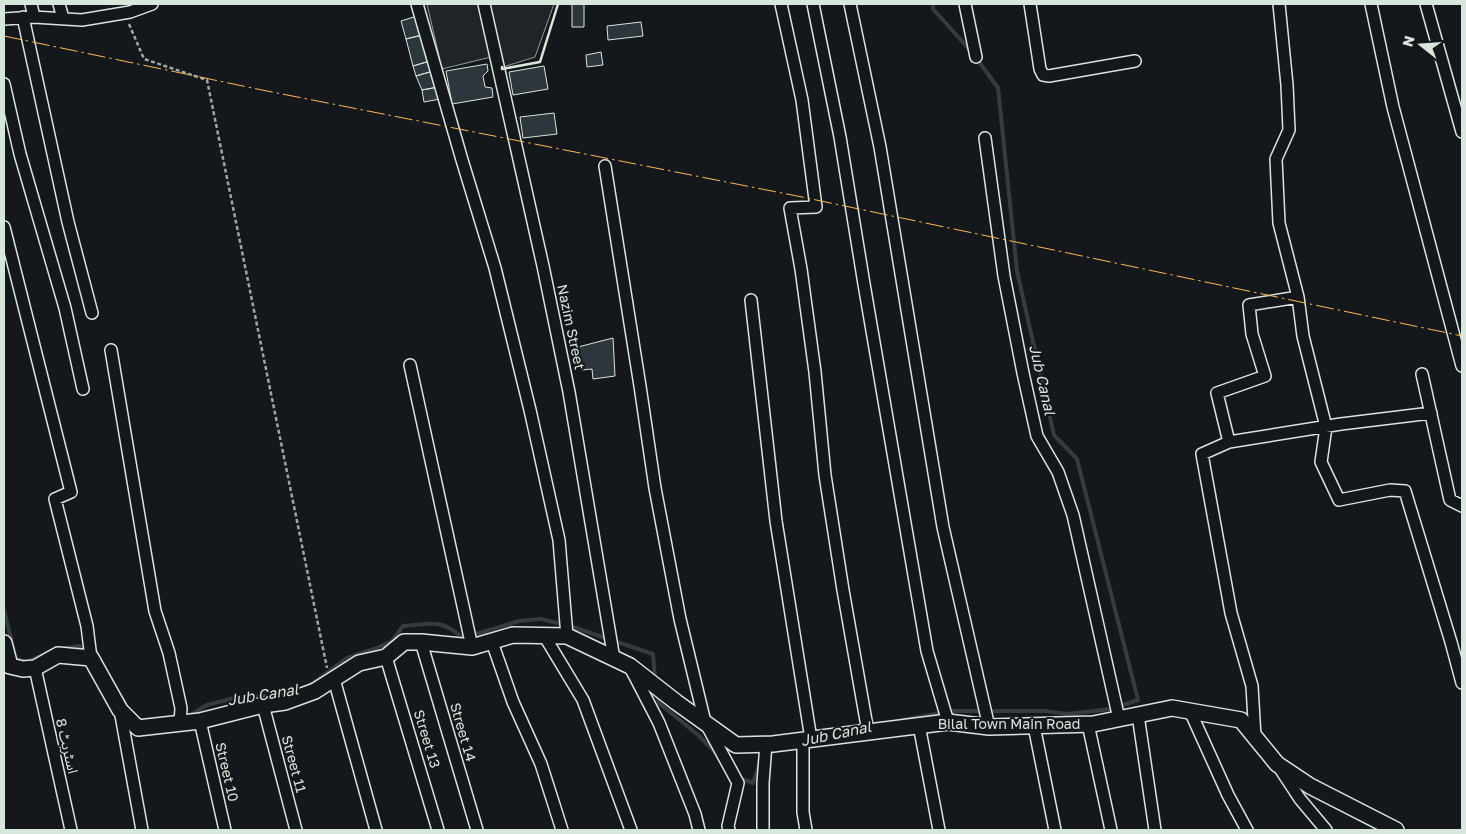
<svg xmlns="http://www.w3.org/2000/svg" width="1466" height="834" viewBox="0 0 1466 834" font-family="'Golos Text','Noto Sans Arabic',sans-serif">
<style>
.green{fill:#202428;stroke:#939e99}
.lines{fill:none;stroke-linecap:round;stroke-linejoin:round}
.stream{stroke:#363b3e;stroke-width:4}
.building{fill:#2c363c;stroke:#d8e6dc}
.minor-casing{stroke:#d8e6dc;stroke-width:14}
.tertiary-casing{stroke:#d8e6dc;stroke-width:18}
.path{stroke:#9da8a2;stroke-width:2.5;stroke-dasharray:4 2.5;stroke-linecap:butt}
.minor{stroke:#14181c;stroke-width:11}
.tertiary{stroke:#14181c;stroke-width:15}
.wall{stroke:#d8e6dc;stroke-width:2.5}
.power{stroke:#ffb74d;stroke-width:1;stroke-dasharray:18 4 2.5 4;stroke-linecap:butt}
.labels{text-anchor:middle;stroke-width:4;stroke-linejoin:round;paint-order:stroke}
.street-label{font-size:14px;fill:#d8e6dc;stroke:#14181c}
.water-label{font-size:15px;font-style:italic;fill:#d8e6dc;stroke:#14181c}
</style>
<rect width="100%" height="100%" fill="#14181c"/>
<!-- green -->
<path class="green" d="M 427,4 L 479,4 L 491,57 L 442,69 Z
M 489,4 L 554,4 L 535,57 L 503,67 Z"/>
<g class="lines">
<!-- stream -->
<path class="stream" d="M 933,4 L 933,9 L 970,50
M 4,610 L 16,659 L 27,662 L 51,651
M 60,649 L 79,646 L 87,650
M 306,688 L 347,658 L 377,648 L 392,641 L 403,626 C 431,624 441,618 463,638 L 519,621 L 541,619 L 570,626 L 653,654 L 655,679
M 657,693 L 659,703 L 698,735 L 717,754
M 120,695 L 128,709
M 189,716 L 207,705 L 234,698 L 288,694
M 903,720 L 951,711 L 1045,711 L 1067,714 L 1111,709 L 1138,700 L 1077,459 L 1054,435 L 1017,271 L 998,88 L 977,59
M 739,778 L 753,783 L 760,762"/>
</g>
<!-- building -->
<path class="building" d="M 572,4 L 584,4 L 584,27 L 572,27 Z
M 417,16 L 422,35 L 406,39 L 401,21 Z
M 641,22 L 643,36 L 608,40 L 607,26 Z
M 422,35 L 430,61 L 413,66 L 406,39 Z
M 601,52 L 603,65 L 587,67 L 586,55 Z
M 430,61 L 433,71 L 416,76 L 413,66 Z
M 487,64 L 488,71 L 483,76 L 485,87 L 492,88 L 493,97 L 452,104 L 446,71 Z
M 544,66 L 548,89 L 513,95 L 509,72 Z
M 433,71 L 438,87 L 422,90 L 416,76 Z
M 438,87 L 440,99 L 424,102 L 422,90 Z
M 554,113 L 557,134 L 523,138 L 520,117 Z
M 613,338 L 615,376 L 593,379 L 592,369 L 582,370 L 578,347 Z"/>
<g class="lines">
<!-- minor casing -->
<g class="minor-casing">
<path id="minor" d="M 31,4 L 34,17
M 59,4 L 63,18
M 417,4 L 462,160 L 495,268 L 530,410 L 559,540 L 567,636
M 484,4 L 543,266 L 569,392 L 614,659
M 781,4 L 802,100 L 816,207 L 790,208 L 801,269 L 815,372 L 825,475 L 843,590 L 868,732
M 813,4 L 840,137 L 864,284 L 927,651 L 948,722
M 850,4 L 880,147 L 943,527 L 989,727
M 965,4 L 976,57
M 1030,4 L 1040,69 L 1043,75 L 1049,76 L 1135,61
M 1371,4 L 1393,107 L 1462,366
M 1426,4 L 1462,132
M 23,17 L 68,222 L 92,313
M 4,19 L 34,17 L 82,20 L 130,12 L 152,4
M 4,84 L 20,154 L 65,308 L 83,389
M 985,138 L 1004,276 L 1023,373 L 1037,436 L 1058,472 L 1073,515 L 1119,719
M 605,166 L 640,386 L 655,488 L 680,619 L 705,722 L 738,783 L 728,826 L 729,830
M 4,227 L 71,492 L 55,499 L 87,626 L 91,658
M 1298,297 L 1303,336 L 1326,427 L 1321,462 L 1339,500 L 1390,490 L 1405,491 L 1451,642 L 1462,683
M 751,300 L 776,521 L 811,739
M 111,350 L 155,611 L 169,653 L 181,708 L 180,724
M 410,365 L 472,647
M 1422,374 L 1450,500 L 1462,506
M 1229,442 L 1341,424 L 1431,413
M 545,637 L 583,700 L 631,830
M 421,642 L 477,830
M 492,642 L 513,702 L 541,764 L 562,830
M 386,657 L 438,830
M 35,668 L 71,830
M 631,669 L 659,723 L 695,814 L 699,830
M 334,679 L 376,830
M 263,705 L 296,830
M 120,710 L 142,830
M 1190,711 L 1228,795 L 1247,830
M 1138,715 L 1155,830
M 200,721 L 225,830
M 1088,724 L 1111,830
M 919,725 L 939,830
M 1034,726 L 1055,830
M 1255,737 L 1252,686 L 1231,613 L 1202,454 L 1229,442 L 1217,393 L 1265,376 L 1252,334 L 1249,305 L 1298,297 L 1279,223 L 1276,159 L 1289,130 L 1287,85 L 1279,4
M 803,740 L 803,812 L 806,830
M 1279,767 L 1300,799 L 1326,830
M 763,830 L 763,783 L 766,744"/>
</g>
<!-- tertiary casing -->
<g class="tertiary-casing">
<path id="tertiary" d="M 4,643 L 10,666 L 23,669 L 35,668 L 58,655 L 91,658 L 120,710 L 138,728 L 200,721 L 263,705 L 285,702 L 315,691 L 359,663 L 386,657 L 404,642 L 421,642 L 472,647 L 513,635 L 567,636 L 630,666 L 676,702 L 736,745 L 773,744 L 948,722 L 989,727 L 1093,724 L 1172,708 L 1241,720 L 1277,764 L 1310,786 L 1396,830"/>
</g>
<!-- path -->
<path class="path" d="M 129,24 L 144,59 L 207,80 L 327,668"/>
<!-- minor -->
<use href="#minor" class="minor"/>
<!-- tertiary -->
<use href="#tertiary" class="tertiary"/>
<!-- wall -->
<path class="wall" d="M 502,67 L 502,69 L 540,62 L 558,4"/>
<!-- power -->
<path class="power" d="M 4,36 L 262,90 L 802,197 L 1462,336"/>
</g>
<g class="labels">
<!-- street labels -->
<g class="street-label">
<text transform="translate(571 327) rotate(78)" y="5">Nazim Street</text>
<text x="1009" y="729">Bilal Town Main Road</text>
<text transform="translate(463 732) rotate(74)" y="5">Street 14</text>
<text transform="translate(427 739) rotate(73)" y="5">Street 13</text>
<text transform="translate(67 746) rotate(77)" y="5">اسٹریٹ 8</text>
<text transform="translate(294 764) rotate(75)" y="5">Street 11</text>
<text transform="translate(227 772) rotate(77)" y="5">Street 10</text>
</g>
<!-- water labels -->
<g class="water-label">
<text transform="translate(1042 380) rotate(77)" y="5">Jub Canal</text>
<text transform="translate(263 695) rotate(-9)" y="5">Jub Canal</text>
<text transform="translate(836 734) rotate(-12)" y="5">Jub Canal</text>
</g>
</g>
<!-- border -->
<rect width="1466" height="834" fill="none" stroke="#d8e6dc" stroke-width="10"/>
<!-- north arrow -->
<g transform="translate(1421 45) rotate(287)" stroke="#14181c" stroke-width="4" paint-order="stroke">
<path d="M0-4L9 19L0 12L-9 19Z" fill="#d8e6dc"/>
<text y="-8" font-size="14" font-weight="bold" text-anchor="middle" fill="#d8e6dc">N</text>
</g>
</svg>
